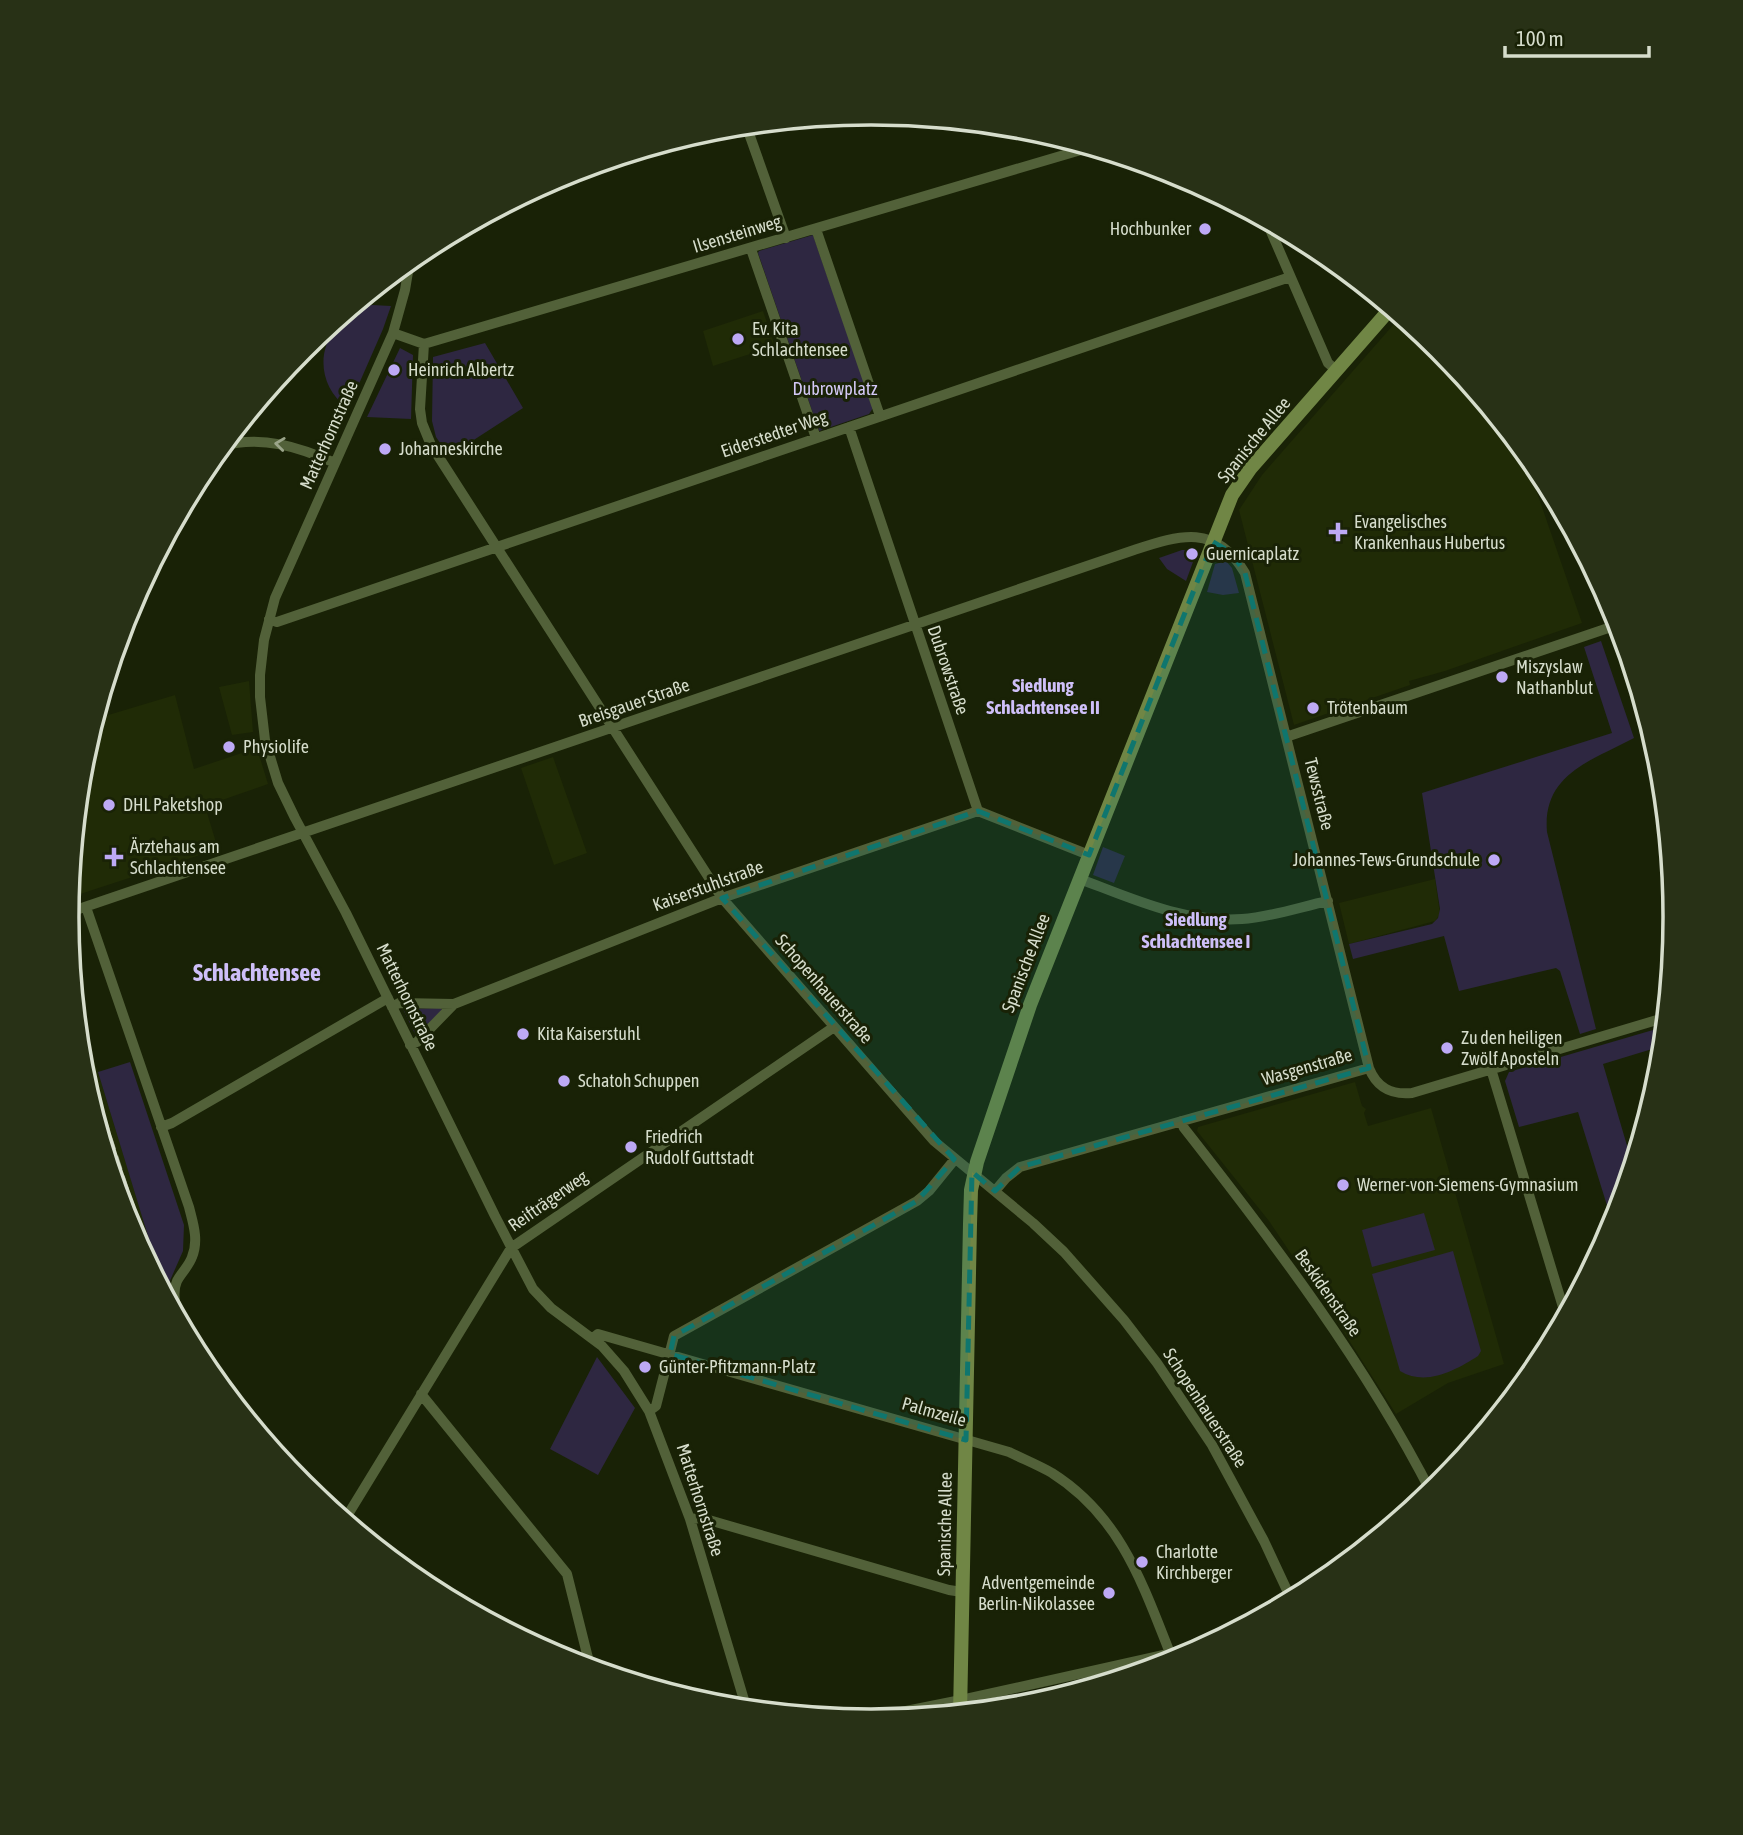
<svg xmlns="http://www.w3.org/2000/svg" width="1743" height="1835" viewBox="0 0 1743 1835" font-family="'Asap Condensed',sans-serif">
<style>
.built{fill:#202b06}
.green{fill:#2e2741}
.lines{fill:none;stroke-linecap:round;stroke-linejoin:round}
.minor{stroke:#526139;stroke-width:10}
.secondary{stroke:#708645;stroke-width:14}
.tram{stroke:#838b75;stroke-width:2}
.rail{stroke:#838b75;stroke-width:2.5;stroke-dasharray:14 7;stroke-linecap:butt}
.oneway{stroke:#9ba58a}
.marked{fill:#0f766e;fill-opacity:0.2;stroke:#0f766e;stroke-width:5;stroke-dasharray:14 9;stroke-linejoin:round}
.poi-dot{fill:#bda9f5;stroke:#192206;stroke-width:2.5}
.labels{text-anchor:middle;stroke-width:6;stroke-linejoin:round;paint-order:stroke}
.poi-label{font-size:18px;fill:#d6ddcc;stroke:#192206;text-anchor:start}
.street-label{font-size:18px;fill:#d6ddcc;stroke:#192206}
.park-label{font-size:18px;fill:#d4c9f7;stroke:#192206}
.neighbourhood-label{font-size:19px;font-weight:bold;fill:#cebff8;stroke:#192206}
.district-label{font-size:24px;font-weight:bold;fill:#cebff8;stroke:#192206}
.rim{fill:none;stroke:#d6ddcc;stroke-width:3.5}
</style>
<rect width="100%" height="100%" fill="#192206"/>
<!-- built -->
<path class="built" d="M 763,311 L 775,346 L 713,366 L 703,331 Z
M 1401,316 L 1441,349 L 1521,446 L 1582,623 L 1445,671 L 1409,681 L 1410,685 L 1294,725 L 1239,510 L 1262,475 Z
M 249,681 L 253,732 L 232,735 L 219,687 Z
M 175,695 L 194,769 L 257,748 L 268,784 L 205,806 L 218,849 L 68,898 L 82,760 L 95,719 Z
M 553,757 L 587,853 L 554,865 L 521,768 Z
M 1435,879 L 1440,914 L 1435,921 L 1349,944 L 1339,903 Z
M 76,1010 L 98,1072 L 168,1301 L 128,1225 L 82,1074 Z
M 1355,1082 L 1362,1106 L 1366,1109 L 1364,1113 L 1368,1126 L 1431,1108 L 1504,1364 L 1448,1383 L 1396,1414 L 1345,1334 L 1269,1221 L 1197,1131 L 1198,1127 Z"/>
<!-- green -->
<path class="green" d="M 813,235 L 873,408 L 869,414 L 819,431 L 758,253 L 759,251 Z
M 372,305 L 391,306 L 383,329 L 348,409 C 305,376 322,318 372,305 Z
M 485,343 L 523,408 L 449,456 L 436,437 L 432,421 L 433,357 Z
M 400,348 L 413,355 L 411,419 L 367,417 Z
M 1182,550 L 1188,550 L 1193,562 L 1186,581 L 1167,569 L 1159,558 Z
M 1226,561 L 1232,568 L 1239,593 L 1223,595 L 1207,592 L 1215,564 Z
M 1601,641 L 1634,738 C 1591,761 1542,774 1547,832 L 1596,1029 L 1580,1034 L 1560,971 L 1556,968 L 1459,991 L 1444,936 L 1353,959 L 1349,944 L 1432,924 L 1438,918 L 1440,909 L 1422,793 L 1612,733 L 1584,647 Z
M 1103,847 L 1125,856 L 1114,883 L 1093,875 Z
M 441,1008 L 442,1010 L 416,1036 L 403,1009 Z
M 1653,1030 L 1658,1032 L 1662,1046 L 1603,1064 L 1633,1166 L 1614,1228 L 1578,1112 L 1519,1127 L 1505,1081 L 1509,1072 Z
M 130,1062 L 184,1225 L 183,1251 L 165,1292 L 98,1072 Z
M 1424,1213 L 1435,1250 L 1372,1267 L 1362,1230 Z
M 1453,1251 L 1481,1351 L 1478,1356 C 1456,1370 1426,1387 1400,1371 L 1372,1274 Z
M 597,1357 L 635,1408 L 598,1475 L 550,1449 Z"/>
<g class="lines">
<!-- minor -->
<path class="minor" d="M 746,125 L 786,238
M 1266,220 L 1328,363 L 1336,370
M 816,229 L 880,416
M 751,249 L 816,438
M 410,260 L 405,290 L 393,333 L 275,598 L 264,640 L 260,675 L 260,697 L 265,740 L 278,783 L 295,818 L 346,913 L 495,1216 L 533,1289 L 551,1308 L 602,1346 L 624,1371 L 649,1411 L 690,1519 L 747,1710
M 393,333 L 424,344 L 1091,147
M 424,344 L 420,409 L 422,423 L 431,445 L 722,898 L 934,1141 L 1033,1223 L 1064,1252 L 1124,1320 L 1157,1363 L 1212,1445 L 1264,1541 L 1292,1601
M 849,427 L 978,811 L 1089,855
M 222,446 C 262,435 299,447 335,463
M 269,619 L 277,622 L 1290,277
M 1286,737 L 1620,624
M 1080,879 C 1133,899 1184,923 1242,919 C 1271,917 1300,907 1328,901
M 86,907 L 189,1207 C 193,1223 199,1240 192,1257 C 189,1266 181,1273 177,1281 C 170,1297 179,1315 184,1330
M 67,913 L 1134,550 C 1180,535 1216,523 1245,573 L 1369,1068 C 1377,1088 1391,1095 1412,1093 L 1667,1017
M 392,1007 L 399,1003 L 454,1004 L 722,898 L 978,811
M 410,1045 L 417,1042 L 454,1004
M 1491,1069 L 1566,1317
M 1181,1121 L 1184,1128 C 1275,1244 1365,1363 1432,1494
M 161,1127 L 172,1123 L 388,998
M 995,1191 L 1006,1178 L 1020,1167 L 1369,1068
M 593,1338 L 598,1334 L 1009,1452 C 1023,1459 1038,1465 1052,1473 C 1120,1516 1142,1582 1170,1653
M 421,1394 L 567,1574 L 591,1670
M 649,1411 L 656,1406 L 674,1336 L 917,1201 L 929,1191 L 955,1159
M 690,1519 L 702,1518 L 949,1590 L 962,1592
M 344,1521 L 511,1248 L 834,1027
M 961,1700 L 976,1712
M 856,1721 L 961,1700 L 1213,1644"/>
<!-- secondary -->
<path class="secondary" d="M 960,1714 L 970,1224 L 971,1190 L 977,1162 L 1030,1005 L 1232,495 L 1250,469 L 1391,308"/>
<!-- tram -->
<path class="tram" d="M 81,1065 L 139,1246"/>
<!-- rail -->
<path class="rail" d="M 78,1036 L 157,1279"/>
</g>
<!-- one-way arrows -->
<defs><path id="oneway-chevron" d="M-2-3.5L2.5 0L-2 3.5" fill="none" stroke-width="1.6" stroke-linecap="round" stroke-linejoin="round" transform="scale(1.75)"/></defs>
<use class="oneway" href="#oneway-chevron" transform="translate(280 444) rotate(-173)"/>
<!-- marked area -->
<path class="marked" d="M 1213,542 L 1232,553 L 1245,573 L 1369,1068 L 1020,1167 L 995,1191 L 972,1172 L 966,1440 L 670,1354 L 674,1336 L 917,1201 L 954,1159 L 722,898 L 978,811 L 1089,855 Z"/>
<!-- markers -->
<g class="poi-dot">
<circle cx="1205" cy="229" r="7"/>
<circle cx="738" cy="339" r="7"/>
<circle cx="394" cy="370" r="7"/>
<circle cx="385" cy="449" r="7"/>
<path d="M1334.5 521.5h7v7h7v7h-7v7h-7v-7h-7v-7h7z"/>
<circle cx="1192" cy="554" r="7"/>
<circle cx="1502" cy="677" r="7"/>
<circle cx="1313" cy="708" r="7"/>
<circle cx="229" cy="747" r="7"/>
<circle cx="109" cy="805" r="7"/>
<path d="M110.5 846.5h7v7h7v7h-7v7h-7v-7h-7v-7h7z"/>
<circle cx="1494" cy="860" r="7"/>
<circle cx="523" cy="1034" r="7"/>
<circle cx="1447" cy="1048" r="7"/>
<circle cx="564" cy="1081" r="7"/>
<circle cx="631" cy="1147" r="7"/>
<circle cx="1343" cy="1185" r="7"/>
<circle cx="645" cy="1367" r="7"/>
<circle cx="1142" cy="1562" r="7"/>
<circle cx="1109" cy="1593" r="7"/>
</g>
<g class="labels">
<!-- poi labels -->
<g class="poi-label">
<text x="1191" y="235" text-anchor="end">Hochbunker</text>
<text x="752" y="335">Ev. Kita<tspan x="752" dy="21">Schlachtensee</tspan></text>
<text x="408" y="376">Heinrich Albertz</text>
<text x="399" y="455">Johanneskirche</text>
<text x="1354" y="528">Evangelisches<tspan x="1354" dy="21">Krankenhaus Hubertus</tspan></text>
<text x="1206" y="560">Guernicaplatz</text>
<text x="1516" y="673">Miszyslaw<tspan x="1516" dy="21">Nathanblut</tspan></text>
<text x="1327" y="714">Trötenbaum</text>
<text x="243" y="753">Physiolife</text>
<text x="123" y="811">DHL Paketshop</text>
<text x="130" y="853">Ärztehaus am<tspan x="130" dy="21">Schlachtensee</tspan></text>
<text x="1480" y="866" text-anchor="end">Johannes-Tews-Grundschule</text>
<text x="537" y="1040">Kita Kaiserstuhl</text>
<text x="1461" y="1044">Zu den heiligen<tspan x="1461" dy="21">Zwölf Aposteln</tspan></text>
<text x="578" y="1087">Schatoh Schuppen</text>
<text x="645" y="1143">Friedrich<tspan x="645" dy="21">Rudolf Guttstadt</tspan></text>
<text x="1357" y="1191">Werner-von-Siemens-Gymnasium</text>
<text x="659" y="1373">Günter-Pfitzmann-Platz</text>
<text x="1156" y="1558">Charlotte<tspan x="1156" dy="21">Kirchberger</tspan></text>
<text x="1095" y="1589" text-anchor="end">Adventgemeinde<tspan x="1095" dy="21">Berlin-Nikolassee</tspan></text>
</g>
<!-- street labels -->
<g class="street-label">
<text transform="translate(737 234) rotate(-17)" y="6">Ilsensteinweg</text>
<text transform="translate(774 434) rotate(-19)" y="6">Eiderstedter Weg</text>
<text transform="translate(329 435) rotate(-66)" y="6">Matterhornstraße</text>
<text transform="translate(1254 440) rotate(-51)" y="6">Spanische Allee</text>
<text transform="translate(948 670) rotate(71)" y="6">Dubrowstraße</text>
<text transform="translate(634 703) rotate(-19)" y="6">Breisgauer Straße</text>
<text transform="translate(1319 794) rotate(76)" y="6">Tewsstraße</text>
<text transform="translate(708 886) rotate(-20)" y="6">Kaiserstuhlstraße</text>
<text transform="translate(1026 963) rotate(-69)" y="6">Spanische Allee</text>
<text transform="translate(824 989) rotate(49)" y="6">Schopenhauerstraße</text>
<text transform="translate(407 997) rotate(64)" y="6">Matterhornstraße</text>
<text transform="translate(1307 1067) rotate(-16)" y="6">Wasgenstraße</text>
<text transform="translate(548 1201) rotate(-35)" y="6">Reifträgerweg</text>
<text transform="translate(1328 1293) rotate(55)" y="6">Beskidenstraße</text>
<text transform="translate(1205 1408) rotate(57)" y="6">Schopenhauerstraße</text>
<text transform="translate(934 1412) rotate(16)" y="6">Palmzeile</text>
<text transform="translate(700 1500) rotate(72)" y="6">Matterhornstraße</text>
<text transform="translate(945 1524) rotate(-89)" y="6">Spanische Allee</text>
</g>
<!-- park labels -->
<g class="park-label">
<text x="835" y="395">Dubrowplatz</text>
</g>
<!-- neighbourhood labels -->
<g class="neighbourhood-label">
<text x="1043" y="692">Siedlung<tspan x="1043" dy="22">Schlachtensee II</tspan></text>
<text x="1196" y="926">Siedlung<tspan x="1196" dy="22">Schlachtensee I</tspan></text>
</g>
<!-- district labels -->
<g class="district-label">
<text x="257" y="981">Schlachtensee</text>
</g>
</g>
<!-- crop -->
<path d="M0 0H1743V1835H0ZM79 917a792 792 0 1 1 1584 0a792 792 0 1 1-1584 0Z" fill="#283116" fill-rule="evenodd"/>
<path class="rim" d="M79 917a792 792 0 1 1 1584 0a792 792 0 1 1-1584 0Z"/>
<!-- scale -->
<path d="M1505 46v10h144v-10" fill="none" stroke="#d6ddcc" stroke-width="3.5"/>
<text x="1516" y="46" font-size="21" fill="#d6ddcc" stroke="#192206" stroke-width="5" paint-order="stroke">100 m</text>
</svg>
